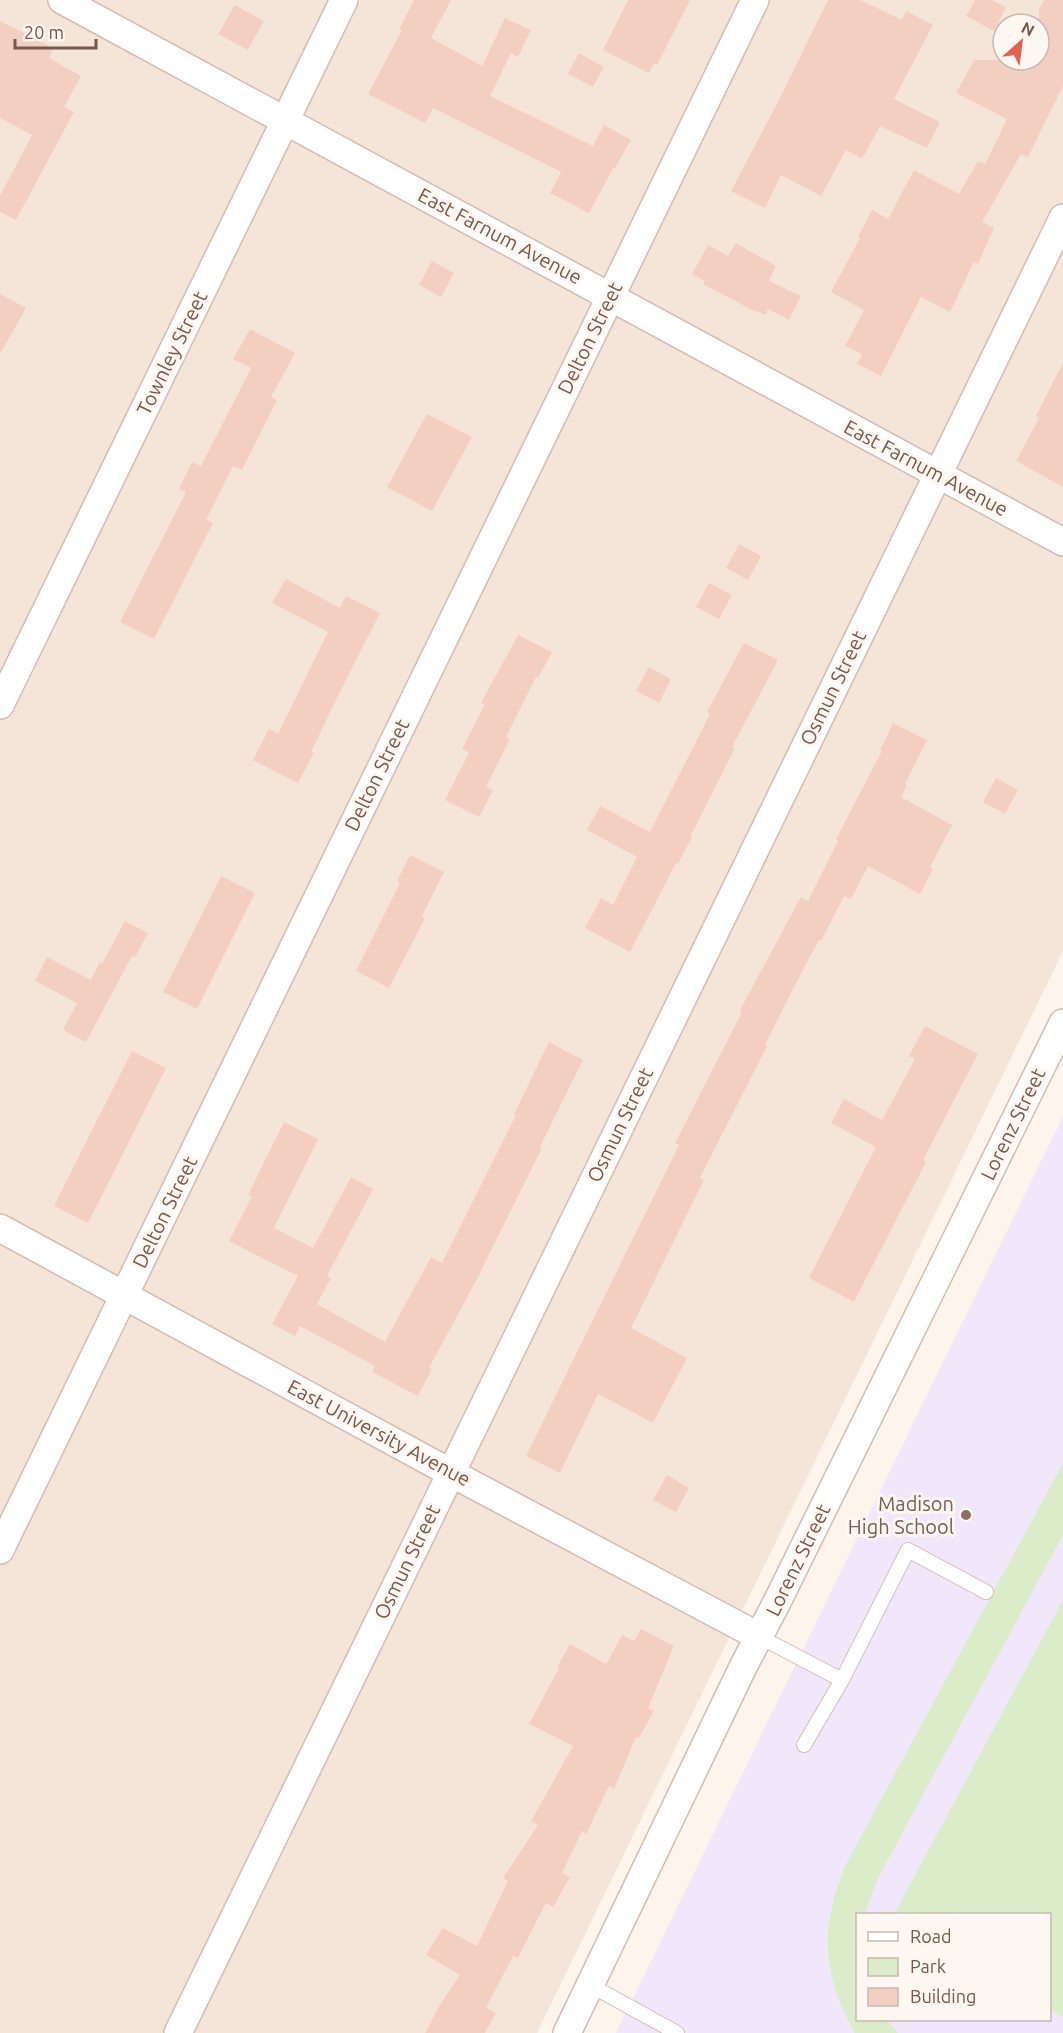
<svg xmlns="http://www.w3.org/2000/svg" width="1063" height="2033" viewBox="0 0 1063 2033" font-family="Ubuntu,sans-serif">
<style>
.residential{fill:#f5e5d9;fill-rule:evenodd}
.education{fill:#f1e7fa;fill-rule:evenodd}
.green{fill:#dbecc8}
.building{fill:#f3cfc2}
.lines{fill:none;stroke-linecap:round;stroke-linejoin:round}
.service-casing{stroke:#d3bcb2;stroke-width:16}
.minor-casing{stroke:#d3bcb2;stroke-width:30}
.service{stroke:#fff;stroke-width:14}
.minor{stroke:#fff;stroke-width:27}
.education-dot{fill:#8d6e63;stroke:#fff8f2;stroke-width:2}
.labels{text-anchor:middle;stroke-width:6;stroke-linejoin:round;paint-order:stroke}
.street-label{font-size:20px;fill:#79574c;stroke:#fff8f2}
.education-label{font-size:20px;fill:#785e54;stroke:#fff8f2;text-anchor:end}
</style>
<rect width="100%" height="100%" fill="#fdf4eb"/>
<!-- residential -->
<path class="residential" d="M 0,0 L 1063,0 L 1063,951 L 537,2033 L 0,2033 ZM 1003,24 L 1039,24 L 1039,60 L 1003,60 Z"/>
<!-- education -->
<path class="education" d="M 1063,1116 L 1063,2033 L 616,2033 ZM 858,1914 L 1050,1914 L 1050,2020 L 858,2020 Z"/>
<!-- green -->
<path class="green" d="M 1063,1463 L 1063,1535 L 877,1880 L 865,1914 L 858,1914 L 858,2020 L 887,2020 L 898,2033 L 855,2033 C 821,1974 820,1926 846,1864 Z
M 1063,1600 L 1063,2017 L 1050,2009 L 1050,1914 L 894,1914 Z"/>
<!-- building -->
<path class="building" d="M 414,0 L 451,0 L 431,38 L 482,66 L 505,18 L 531,30 L 518,57 L 511,53 L 490,96 L 593,146 L 604,125 L 631,140 L 615,168 L 614,167 L 589,213 L 550,193 L 561,172 L 433,108 L 425,123 L 368,94 L 402,30 L 399,29 Z
M 628,0 L 690,0 L 657,65 L 654,63 L 649,73 L 603,50 Z
M 828,0 L 860,0 L 902,20 L 906,11 L 933,25 L 894,99 L 940,122 L 927,148 L 880,126 L 862,159 L 846,150 L 821,196 L 781,175 L 765,208 L 731,191 L 780,98 Z
M 975,0 L 992,0 L 1006,7 L 994,31 L 966,16 Z
M 1044,0 L 1063,0 L 1063,86 L 1028,157 L 1021,154 L 982,222 L 994,228 L 978,264 L 974,262 L 950,312 L 921,297 L 881,376 L 857,364 L 862,354 L 845,346 L 864,310 L 831,292 L 860,238 L 858,237 L 872,210 L 888,219 L 914,170 L 959,194 L 978,161 L 985,164 L 1007,119 L 956,93 L 974,60 L 1039,60 L 1039,9 Z
M 235,5 L 264,21 L 248,50 L 218,34 Z
M 0,21 L 54,48 L 49,58 L 81,76 L 64,107 L 74,112 L 16,220 L 0,212 L 0,196 L 32,135 L 0,118 Z
M 579,53 L 604,67 L 593,87 L 568,74 Z
M 736,243 L 776,266 L 769,281 L 801,296 L 789,320 L 768,309 L 765,315 L 757,311 L 756,312 L 703,284 L 705,281 L 692,274 L 708,245 L 728,256 Z
M 432,261 L 454,273 L 441,297 L 419,285 Z
M 0,294 L 26,308 L 0,354 Z
M 250,329 L 295,353 L 271,397 L 277,400 L 242,470 L 233,466 L 206,520 L 213,523 L 154,639 L 120,622 L 186,492 L 179,489 L 192,462 L 201,466 L 251,368 L 233,359 Z
M 1063,362 L 1063,487 L 1016,461 L 1039,418 L 1036,416 Z
M 427,414 L 472,437 L 432,511 L 387,487 Z
M 739,544 L 761,556 L 748,580 L 726,568 Z
M 286,579 L 340,608 L 346,596 L 380,613 L 334,704 L 311,752 L 314,753 L 298,783 L 253,760 L 269,729 L 278,734 L 328,632 L 272,603 Z
M 709,583 L 732,595 L 719,619 L 696,607 Z
M 518,635 L 552,652 L 538,678 L 536,677 L 506,737 L 510,739 L 486,787 L 493,790 L 479,817 L 445,800 L 469,753 L 462,749 L 485,704 L 481,703 Z
M 744,643 L 778,660 L 732,747 L 735,748 L 690,837 L 692,837 L 678,864 L 676,863 L 630,952 L 585,928 L 601,898 L 613,905 L 637,857 L 587,830 L 600,806 L 650,832 L 710,714 L 707,712 Z
M 649,667 L 671,679 L 659,703 L 636,691 Z
M 893,723 L 927,740 L 905,784 L 907,785 L 901,797 L 952,825 L 930,867 L 933,869 L 920,894 L 868,866 L 851,899 L 844,896 L 821,941 L 819,940 L 796,983 L 765,1045 L 767,1046 L 700,1178 L 704,1180 L 631,1328 L 687,1358 L 653,1423 L 598,1394 L 560,1473 L 526,1456 L 679,1145 L 675,1143 L 742,1012 L 740,1010 L 801,897 L 808,901 L 838,841 L 836,839 L 882,751 L 880,750 Z
M 996,778 L 1018,790 L 1005,814 L 983,802 Z
M 410,855 L 444,872 L 422,916 L 425,918 L 389,988 L 356,971 L 400,883 L 397,881 Z
M 221,876 L 255,893 L 197,1009 L 163,992 Z
M 125,921 L 148,933 L 135,957 L 132,956 L 86,1042 L 63,1030 L 77,1003 L 35,981 L 47,957 L 91,980 L 100,962 L 102,964 Z
M 925,1026 L 978,1054 L 923,1160 L 926,1162 L 854,1302 L 809,1278 L 876,1147 L 831,1123 L 844,1099 L 882,1120 L 915,1059 L 909,1056 Z
M 549,1042 L 583,1060 L 540,1147 L 542,1148 L 476,1281 L 429,1368 L 432,1369 L 418,1396 L 372,1372 L 375,1366 L 300,1326 L 295,1336 L 272,1324 L 298,1276 L 229,1241 L 252,1196 L 248,1195 L 284,1122 L 318,1139 L 274,1228 L 313,1248 L 351,1177 L 373,1189 L 327,1276 L 331,1278 L 317,1304 L 385,1342 L 431,1257 L 442,1263 L 516,1115 L 514,1114 Z
M 132,1051 L 166,1068 L 88,1223 L 54,1206 Z
M 667,1475 L 689,1488 L 676,1512 L 653,1500 Z
M 641,1629 L 674,1646 L 648,1708 L 654,1711 L 639,1738 L 636,1737 L 614,1789 L 609,1786 L 586,1834 L 582,1831 L 562,1873 L 570,1877 L 553,1907 L 546,1903 L 518,1958 L 513,1956 L 486,2008 L 496,2013 L 485,2033 L 425,2033 L 441,2003 L 460,1975 L 426,1955 L 443,1928 L 477,1946 L 508,1881 L 503,1878 L 538,1825 L 531,1821 L 573,1746 L 529,1724 L 559,1668 L 557,1667 L 570,1644 L 606,1664 L 622,1635 L 634,1641 Z"/>
<g class="lines">
<!-- service casing -->
<g class="service-casing">
<path id="service" d="M 760,1637 L 842,1680
M 804,1745 L 842,1680 L 908,1550 L 986,1592
M 590,1985 L 677,2033"/>
</g>
<!-- minor casing -->
<g class="minor-casing">
<path id="minor" d="M 62,0 L 1063,542
M 0,705 L 344,0
M 0,1228 L 451,1473 L 760,1637
M 0,1550 L 755,0
M 178,2033 L 1063,218
M 567,2033 L 743,1667 L 777,1602 L 1063,1023"/>
</g>
<!-- service -->
<use href="#service" class="service"/>
<!-- minor -->
<use href="#minor" class="minor"/>
</g>
<!-- markers -->
<circle class="education-dot" cx="966" cy="1515" r="6"/>
<g class="labels">
<!-- street labels -->
<g class="street-label">
<text transform="translate(500 236) rotate(28)" y="7">East Farnum Avenue</text>
<text transform="translate(590 338) rotate(-64)" y="7">Delton Street</text>
<text transform="translate(172 353) rotate(-64)" y="7">Townley Street</text>
<text transform="translate(926 468) rotate(28)" y="7">East Farnum Avenue</text>
<text transform="translate(833 688) rotate(-64)" y="7">Osmun Street</text>
<text transform="translate(377 775) rotate(-64)" y="7">Delton Street</text>
<text transform="translate(1013 1124) rotate(-64)" y="7">Lorenz Street</text>
<text transform="translate(620 1125) rotate(-64)" y="7">Osmun Street</text>
<text transform="translate(165 1212) rotate(-64)" y="7">Delton Street</text>
<text transform="translate(379 1433) rotate(28)" y="7">East University Avenue</text>
<text transform="translate(798 1560) rotate(-64)" y="7">Lorenz Street</text>
<text transform="translate(407 1562) rotate(-64)" y="7">Osmun Street</text>
</g>
<!-- education labels -->
<g class="education-label">
<text x="954" y="1511">Madison<tspan x="954" dy="23">High School</tspan></text>
</g>
</g>
<!-- legend -->
<rect x="856" y="1913" width="195" height="108" fill="#fff8f2" stroke="#c9b8b0" stroke-width="1.5"/>
<rect x="868" y="1932" width="30" height="9" fill="#ffffff" stroke="#c9b8b0" stroke-width="1.5"/>
<text x="910" y="1943" font-size="18" fill="#79574c">Road</text>
<rect x="868" y="1958" width="30" height="18" fill="#dbecc8" stroke="#c9b8b0" stroke-width="1.5"/>
<text x="910" y="1973" font-size="18" fill="#79574c">Park</text>
<rect x="868" y="1988" width="30" height="18" fill="#f3cfc2" stroke="#c9b8b0" stroke-width="1.5"/>
<text x="910" y="2003" font-size="18" fill="#79574c">Building</text>
<!-- north arrow -->
<g transform="translate(1021 42) rotate(28)"><circle r="28" fill="#fff8f2" stroke="#c9b8b0" stroke-width="1.5"/>
<path d="M0-4.5L10 22L0 15L-10 22Z" fill="#e85e4f"/>
<text y="-9" font-size="16" font-weight="bold" text-anchor="middle" fill="#79574c">N</text>
</g>
<!-- scale -->
<path d="M15 39v9h81v-9" fill="none" stroke="#79574c" stroke-width="3"/>
<text x="24" y="39" font-size="18" fill="#79574c" stroke="#fff8f2" stroke-width="4.5" paint-order="stroke">20 m</text>
</svg>
